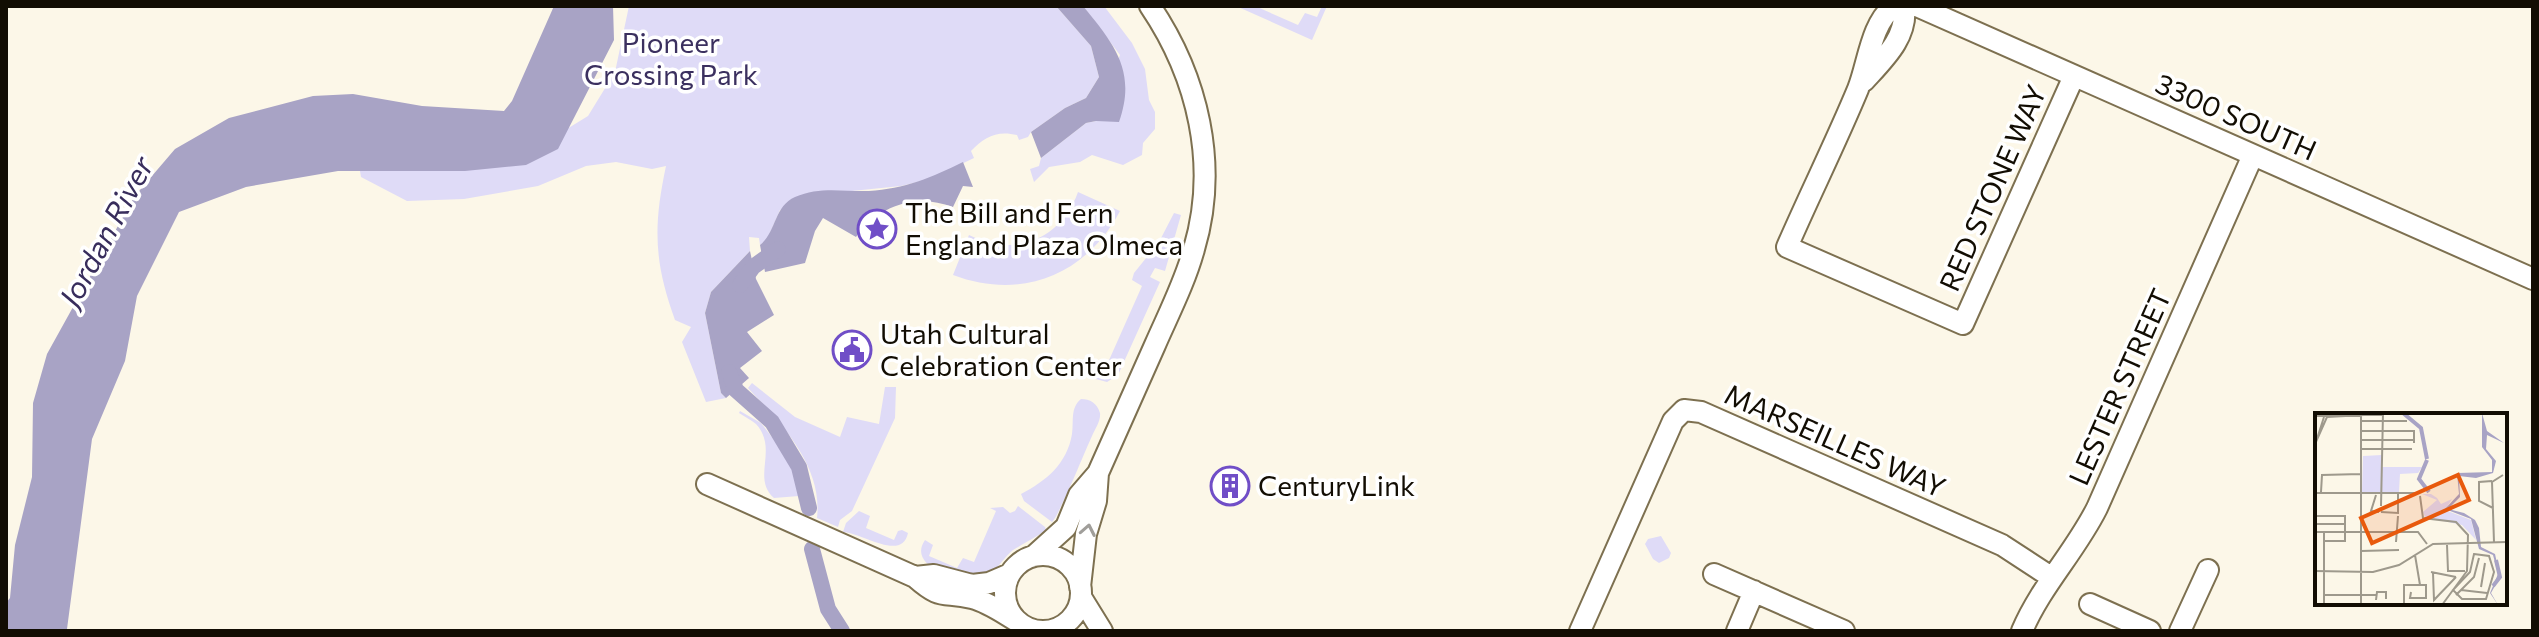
<svg xmlns="http://www.w3.org/2000/svg" width="2539" height="637" viewBox="0 0 2539 637" font-family="Commissioner,sans-serif">
<style>
.green{fill:#dfdbf7}
.water{fill:#a8a3c5}
.lines{fill:none;stroke-linecap:round;stroke-linejoin:round}
.canal{stroke:#a8a3c5;stroke-width:16}
.minor-casing{stroke:#7d7050;stroke-width:24}
.minor{stroke:#fff;stroke-width:20}
.oneway{stroke:#a09e9a}
.labels{text-anchor:middle;stroke-width:7;stroke-linejoin:round;paint-order:stroke}
.park-label{font-size:28px;fill:#3b305f;stroke:#fff}
.street-label{font-size:28px;fill:#120d03;stroke:#fff}
.poi-label{font-size:28px;fill:#120d03;stroke:#fff;text-anchor:start}
.water-label{font-size:30px;font-style:italic;fill:#382d5c;stroke:#fff}
.inset-river{fill:none;stroke:#a8a3c5;stroke-width:4}
.inset-road{fill:none;stroke:#9e998c;stroke-width:2}
.view{fill:#e8590c;fill-opacity:0.15;stroke:#e8590c;stroke-width:4}
.inset-edge{fill:none;stroke:#120d03;stroke-width:4}
</style>
<rect width="100%" height="100%" fill="#fcf7e8"/>
<!-- green -->
<path class="green" d="M 629,6 L 1056,6 L 1091,46 L 1099,77 L 1086,98 L 1065,108 L 1031,132 L 1028,137 L 1019,140 L 1017,135 C 997,130 984,137 971,151 L 974,158 L 930,179 L 901,186 L 852,191 L 780,210 L 767,240 L 760,245 L 759,238 L 749,237 L 750,251 L 711,292 L 705,313 L 721,393 L 726,398 L 706,402 L 682,342 L 691,327 L 675,320 C 654,262 653,227 666,166 L 652,169 L 616,162 L 586,166 L 538,186 L 464,199 L 407,201 L 361,177 L 358,159 L 549,140 L 588,116 L 615,72 Z
M 1083,6 L 1104,6 L 1132,43 L 1145,69 L 1149,100 L 1155,112 L 1155,129 L 1143,143 L 1142,155 L 1123,165 L 1092,155 L 1080,162 L 1049,167 L 1034,182 L 1030,169 L 1039,166 L 1041,158 L 1086,123 L 1096,121 L 1120,55 Z
M 1236,6 L 1255,6 L 1298,25 L 1305,13 L 1317,17 L 1322,6 L 1327,6 L 1312,40 Z
M 1078,192 L 1120,211 C 1086,275 1022,301 953,275 L 969,235 C 1014,258 1061,240 1078,192 Z
M 1174,213 L 1181,215 L 1165,271 L 1155,268 L 1150,277 L 1160,282 L 1118,375 L 1107,382 L 1092,378 L 1091,373 L 1102,376 L 1142,286 L 1132,280 L 1134,273 L 1159,242 Z
M 752,383 L 795,417 L 840,437 L 847,417 L 879,424 L 885,387 L 896,387 L 895,418 L 852,511 L 840,520 L 838,527 L 817,518 C 823,466 781,423 748,388 Z
M 1081,399 C 1090,399 1097,403 1100,413 C 1101,421 1095,429 1092,436 C 1085,451 1059,516 1052,522 L 1024,501 L 1021,494 C 1046,481 1067,464 1072,434 C 1074,421 1070,408 1081,399 Z
M 740,411 L 761,423 L 781,449 L 800,483 L 799,496 L 774,498 C 751,478 779,449 756,424 C 751,420 744,416 739,413 Z
M 1018,506 L 1045,527 L 1046,530 C 1035,538 1024,543 1013,550 C 1003,558 997,571 985,576 C 967,584 905,569 925,540 L 933,545 L 929,556 L 957,568 L 963,558 L 974,562 L 996,511 L 990,508 L 1003,507 L 1010,513 L 1015,511 Z
M 859,511 L 870,516 L 866,528 L 894,540 L 898,531 L 902,530 L 908,533 C 902,562 863,533 843,532 L 846,523 Z
M 1661,536 L 1671,553 L 1669,558 L 1659,563 L 1653,559 L 1645,544 L 1648,539 Z"/>
<!-- water -->
<path class="water" d="M 554,6 L 613,6 L 614,40 L 558,149 L 526,165 L 465,171 L 338,171 L 246,187 L 179,212 L 137,296 L 125,361 L 92,439 L 67,629 L 6,631 L 6,603 L 10,598 L 15,545 L 32,477 L 33,403 L 47,354 L 134,197 L 175,149 L 229,118 L 313,96 L 353,94 L 422,106 L 504,111 L 512,101 Z
M 1056,6 L 1083,6 C 1114,44 1137,71 1119,122 L 1096,121 L 1086,123 L 1041,158 L 1031,132 L 1065,108 L 1086,98 L 1099,77 L 1091,46 Z
M 963,162 L 973,187 L 963,186 L 953,207 C 915,193 880,205 856,237 L 823,218 L 815,231 L 805,263 L 765,272 L 760,245 C 776,233 774,206 795,197 C 820,186 844,192 869,191 C 904,189 933,177 963,162 Z
M 750,251 L 756,279 L 774,315 L 747,332 L 762,351 L 740,368 L 749,378 L 726,398 L 721,393 L 705,313 L 711,292 Z"/>
<g class="lines">
<!-- canal -->
<path class="canal" d="M 740,285 L 753,267 L 778,249
M 729,372 L 736,390 L 772,422 L 799,467 L 809,508
M 812,549 L 828,609 L 842,631"/>
<!-- minor casing -->
<g class="minor-casing">
<path id="minor" d="M 1894,6 C 1871,23 1868,64 1858,89 C 1836,142 1810,194 1787,247 L 1963,324 L 2074,76
M 1917,6 L 2533,279
M 1864,81 C 1884,59 1908,37 1904,6
M 707,484 L 915,577 C 942,601 942,591 972,598 C 988,602 1003,613 1017,621
M1005 593a38 38 0 1 1 76 0a38 38 0 1 1-76 0Z
M 1034,556 L 1066,527 L 1079,495 L 1098,473 C 1117,430 1136,387 1155,345 C 1169,313 1185,282 1194,249 C 1219,165 1198,77 1150,6
M 1714,574 L 1844,631
M 915,577 L 934,575 L 972,585 L 989,583 L 1010,574
M 1080,587 L 1086,534 L 1096,501 L 1098,473
M 1081,597 L 1102,631
M 2090,604 L 2150,631
M 1580,631 L 1673,421 L 1684,410 L 1701,412 L 2002,545 L 2051,577
M 1737,631 L 1754,591
M 2022,631 C 2041,586 2075,552 2097,508 L 2253,155
M 2180,631 L 2208,570"/>
</g>
<!-- minor -->
<use href="#minor" class="minor"/>
</g>
<!-- one-way arrows -->
<defs><path id="oneway-chevron" d="M-2-3.5L2.5 0L-2 3.5" fill="none" stroke-width="1.6" stroke-linecap="round" stroke-linejoin="round" transform="scale(2)"/></defs>
<use class="oneway" href="#oneway-chevron" transform="translate(1088 530) rotate(-79)"/>
<!-- icons -->
<defs>
<g id="sight-ring" transform="scale(2)"><circle r="9.5" fill="#fff" stroke="#704ec7" stroke-width="1.5"/><path d="M0-6L1.8-2.2L6-1.7L2.9 1.2L3.7 5.4L0 3.3L-3.7 5.4L-2.9 1.2L-6-1.7L-1.8-2.2Z" fill="#704ec7"/></g>
<g id="civic-ring" transform="scale(2)"><circle r="9.5" fill="#fff" stroke="#704ec7" stroke-width="1.5"/><path d="M-.6-6.5H3V-4.5H.6V-3L4-1V1h2V6H-6V1h2V-1L-.6-3ZM-1.2 2.5V6h2.4V2.5Z" fill="#704ec7"/></g>
<g id="building-ring" transform="scale(2)"><circle r="9.5" fill="#fff" stroke="#704ec7" stroke-width="1.5"/><path d="M-4-6H4V6H1V3H-1V6H-4ZM-2.5-4.3h1.7v1.8h-1.7ZM.8-4.3h1.7v1.8H.8ZM-2.5-1h1.7V.8h-1.7ZM.8-1h1.7V.8H.8Z" fill="#704ec7"/></g>
</defs>
<g fill-rule="evenodd">
<use href="#sight-ring" x="877" y="229"/>
<use href="#civic-ring" x="852" y="350"/>
<use href="#building-ring" x="1230" y="486"/>
</g>
<g class="labels">
<!-- park labels -->
<g class="park-label">
<text x="671" y="53">Pioneer<tspan x="671" dy="32">Crossing Park</tspan></text>
</g>
<!-- street labels -->
<g class="street-label">
<text transform="translate(2236 117) rotate(24)" y="10">3300 SOUTH</text>
<text transform="translate(1993 188) rotate(-66)" y="10">RED STONE WAY</text>
<text transform="translate(2120 387) rotate(-66)" y="10">LESTER STREET</text>
<text transform="translate(1835 441) rotate(24)" y="10">MARSEILLES WAY</text>
</g>
<!-- poi labels -->
<g class="poi-label">
<text x="905" y="223">The Bill and Fern<tspan x="905" dy="32">England Plaza Olmeca</tspan></text>
<text x="880" y="344">Utah Cultural<tspan x="880" dy="32">Celebration Center</tspan></text>
<text x="1258" y="496">CenturyLink</text>
</g>
<!-- water labels -->
<g class="water-label">
<text transform="translate(107 232) rotate(-62)" y="10">Jordan River</text>
</g>
</g>
<!-- overview -->
<g transform="translate(2315 413)">
<rect width="192" height="192" fill="#fcf7e8"/>
<path d="M 67,42 L 67,54 L 107,54 L 103,60 L 85,61 L 84,79 L 47,79 L 48,43 ZM 107,81 L 116,81 L 122,85 L 126,91 L 137,86 L 130,97 L 156,107 L 161,127 L 147,112 L 110,104 L 108,99 L 122,87 Z" fill="#dfdbf7"/>
<path d="M 167,0 L 172,18 L 189,30 L 172,22 L 171,36 L 181,48 L 178,60 L 161,65 L 144,63 L 145,84 L 133,96 L 149,100 L 160,107 L 164,115 L 166,134 L 180,141 L 185,164 L 176,180 L 183,192 L 175,180 L 183,161 L 178,142 L 164,136 L 156,106 L 130,96 L 144,81 L 142,60 L 177,59 L 177,47 L 167,34 Z" fill="#a8a3c5"/>
<path class="inset-river" d="M 88,0 L 106,15 L 112,46M 112,47 L 104,66 L 114,79M 178,173 L 185,164 L 181,147"/>
<path class="inset-road" d="M 46,0 L 46,192M 0,3 L 46,3M 46,8 L 92,8M 46,18 L 99,18 L 99,30M 46,27 L 99,27M 0,31 L 12,4 L 86,0M 0,32 L 9,4M 46,36 L 97,36M 177,68 L 164,69 L 164,88 L 178,95M 6,79 L 7,62 L 46,61M 0,80 L 46,80M 46,80 L 104,80M 61,82 L 56,98 L 64,99M 105,83 L 108,105 L 141,109 L 153,122 L 152,158 L 127,192M 66,93 L 68,0M 66,99 L 83,100 L 83,80M 0,103 L 30,103 L 30,128 L 9,128M 0,111 L 30,111M 0,119 L 103,119 L 112,131M 81,129 L 83,103M 179,129 L 177,69 L 188,62M 132,132 L 133,158 L 150,158M 46,138 L 84,137M 159,141 L 174,143 L 179,159 L 171,186 L 147,186 L 138,177 L 155,159 ZM 100,142 L 105,172M 0,158 L 58,159 L 84,152 L 118,131 L 192,129M 116,159 L 141,164M 118,160 L 119,187 L 141,164M 166,174 L 170,150M 146,177 L 172,180M 8,182 L 61,182M 141,182 L 159,164 L 164,145M 61,187 L 62,179 L 71,179 L 71,186M 9,192 L 9,119M 89,192 L 89,172 L 111,172 L 111,185 L 95,185 L 96,179"/>
<path class="view" d="M 143,62 L 154,87 L 57,130 L 46,105 Z"/>
<rect width="192" height="192" class="inset-edge"/>
</g>
<!-- border -->
<rect width="2539" height="637" fill="none" stroke="#120d03" stroke-width="16"/>
</svg>
